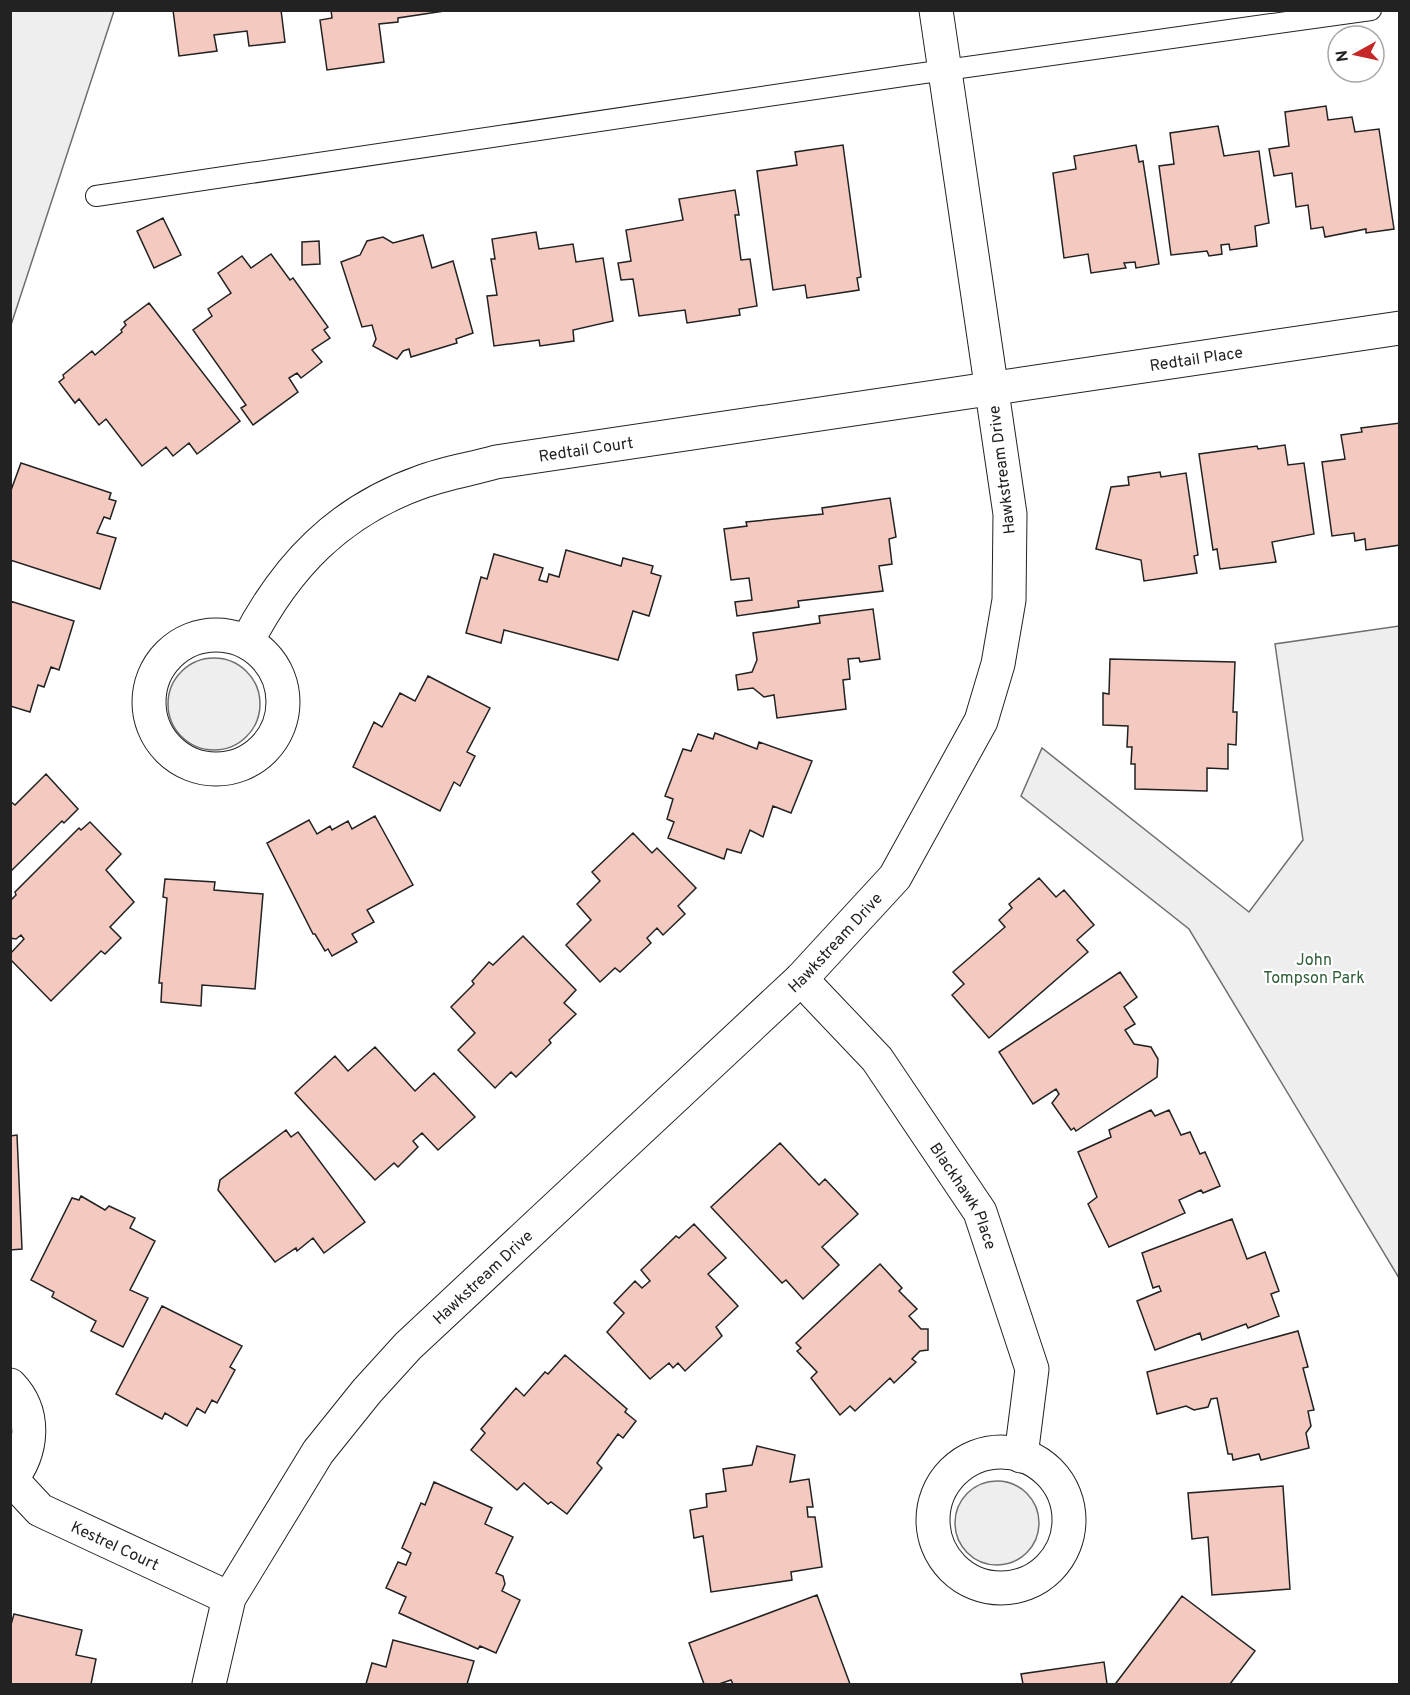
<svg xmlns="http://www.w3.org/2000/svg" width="1410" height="1695" viewBox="0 0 1410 1695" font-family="Overpass,sans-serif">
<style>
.green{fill:#eee;stroke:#6f6f6f;stroke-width:1.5}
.building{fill:#f3c9c0;stroke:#222;stroke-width:1.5}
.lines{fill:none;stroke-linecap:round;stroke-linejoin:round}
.lane-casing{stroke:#222;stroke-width:22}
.street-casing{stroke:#222;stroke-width:35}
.lane{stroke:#fff;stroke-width:20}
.street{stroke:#fff;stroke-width:33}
.labels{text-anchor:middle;stroke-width:4.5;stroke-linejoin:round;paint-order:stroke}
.street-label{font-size:16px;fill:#222;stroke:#fff}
.park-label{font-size:16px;fill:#2f5e38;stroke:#fff}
</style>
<rect width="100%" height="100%" fill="#fff"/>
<!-- green -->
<path class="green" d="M 11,10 L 114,11 L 11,325 L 10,11 Z
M 1399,626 L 1400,627 L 1399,1278 L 1189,929 L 1021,796 L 1042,748 L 1249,912 L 1303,840 L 1275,644 Z
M168 704a46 46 0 1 1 92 0a46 46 0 1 1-92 0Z
M955 1523a42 42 0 1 1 84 0a42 42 0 1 1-84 0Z"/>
<!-- building -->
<path class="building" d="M 173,10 L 281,10 L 285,42 L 249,46 L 247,31 L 214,35 L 217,51 L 179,56 Z
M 331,10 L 451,10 L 398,18 L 398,22 L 379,24 L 384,62 L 327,70 L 320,20 L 332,18 Z
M 1326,106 L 1328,120 L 1352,117 L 1355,132 L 1379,129 L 1394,229 L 1366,233 L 1366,229 L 1325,237 L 1323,227 L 1311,229 L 1308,205 L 1296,207 L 1292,173 L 1274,176 L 1269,149 L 1289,146 L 1285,112 Z
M 1218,126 L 1224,156 L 1259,151 L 1269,223 L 1255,226 L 1257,246 L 1230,250 L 1229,244 L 1221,245 L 1222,254 L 1209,256 L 1207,251 L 1171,255 L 1159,166 L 1174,164 L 1170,133 Z
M 843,145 L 861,277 L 857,278 L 859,290 L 807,298 L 805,285 L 773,290 L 757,171 L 797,165 L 795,152 Z
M 1136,145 L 1139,162 L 1143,161 L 1159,264 L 1136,268 L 1135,262 L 1124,263 L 1126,268 L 1091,273 L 1088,254 L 1064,258 L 1053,173 L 1076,169 L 1074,156 Z
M 735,190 L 739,215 L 735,215 L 741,260 L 750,259 L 757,306 L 739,309 L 740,315 L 687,323 L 685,310 L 639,316 L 633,279 L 621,280 L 618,263 L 631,261 L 626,230 L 683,220 L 679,199 Z
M 163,218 L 181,255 L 154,268 L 137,231 Z
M 536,232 L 539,249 L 573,244 L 576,262 L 603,258 L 613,321 L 573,330 L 574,341 L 540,346 L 539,340 L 494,346 L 487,296 L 497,295 L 491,259 L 495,259 L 492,239 Z
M 423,235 L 432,268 L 453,261 L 473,333 L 456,339 L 457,343 L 411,357 L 409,349 L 403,351 L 397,359 L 373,346 L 376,339 L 372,325 L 362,327 L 341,262 L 360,255 L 367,241 L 383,237 L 393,243 Z
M 319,241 L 320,264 L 302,265 L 302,242 Z
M 271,254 L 290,280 L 293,278 L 328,327 L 324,330 L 330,338 L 312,350 L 322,362 L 301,378 L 297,373 L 289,378 L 298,392 L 253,425 L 241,408 L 246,405 L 193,330 L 212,316 L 208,309 L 231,293 L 218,273 L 242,256 L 251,268 Z
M 149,303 L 240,421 L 197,454 L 189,443 L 173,456 L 166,447 L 142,466 L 106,419 L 99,425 L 79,399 L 75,403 L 59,382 L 64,378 L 63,375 L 92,351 L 95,355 L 122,332 L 121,330 L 126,325 L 124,322 Z
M 1400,423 L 1400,545 L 1366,550 L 1365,539 L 1355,541 L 1354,533 L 1332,536 L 1322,462 L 1345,459 L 1341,435 L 1362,432 L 1361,428 Z
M 1285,445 L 1288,465 L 1304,463 L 1314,534 L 1272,542 L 1276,562 L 1220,569 L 1217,549 L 1213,550 L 1199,454 L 1257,446 L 1258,449 Z
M 21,463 L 111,493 L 109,499 L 116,501 L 110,519 L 104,517 L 97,533 L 116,538 L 100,589 L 10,560 L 10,493 Z
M 1160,472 L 1161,477 L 1186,473 L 1198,555 L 1194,556 L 1197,573 L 1144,581 L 1141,560 L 1096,549 L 1111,487 L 1129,485 L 1128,477 Z
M 890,498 L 896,537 L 889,539 L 892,564 L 879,566 L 883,591 L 798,601 L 799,607 L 737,616 L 735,602 L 752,600 L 749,578 L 731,580 L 724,529 L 747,526 L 746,522 L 823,514 L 822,508 Z
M 566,550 L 621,566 L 623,558 L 653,566 L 651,573 L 661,576 L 649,616 L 633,611 L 618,660 L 504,630 L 501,643 L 466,633 L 481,577 L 487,579 L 494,554 L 543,568 L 539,580 L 547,582 L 549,574 L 559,577 Z
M 10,601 L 74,621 L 59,670 L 51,667 L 44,687 L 38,685 L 30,712 L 10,706 Z
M 873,609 L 880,659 L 860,662 L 859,658 L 848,659 L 850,679 L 843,680 L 846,709 L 777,718 L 774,695 L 764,697 L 753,688 L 738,690 L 736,675 L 752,672 L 757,660 L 753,633 L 820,623 L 819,616 Z
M 1110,659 L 1235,662 L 1233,712 L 1237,712 L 1236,745 L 1228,744 L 1228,769 L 1207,768 L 1207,791 L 1135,789 L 1135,764 L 1131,764 L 1132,747 L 1127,747 L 1128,726 L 1103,725 L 1103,693 L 1109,694 Z
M 428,676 L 490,708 L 467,752 L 475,756 L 460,786 L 454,782 L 440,811 L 353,767 L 374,722 L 382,727 L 400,693 L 415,701 Z
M 715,733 L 757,749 L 759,742 L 812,761 L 791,813 L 773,806 L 763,837 L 750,830 L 741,853 L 727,849 L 724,859 L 668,838 L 674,822 L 667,819 L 673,799 L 665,796 L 683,749 L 691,751 L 698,734 L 713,739 Z
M 46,774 L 78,809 L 64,823 L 62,821 L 10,872 L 10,801 L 15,805 Z
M 375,816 L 413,885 L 367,910 L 374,922 L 352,934 L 357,942 L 332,956 L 328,949 L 325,951 L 315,934 L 313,934 L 267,843 L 309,820 L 317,834 L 330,826 L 332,830 L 348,821 L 352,829 Z
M 90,822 L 121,854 L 106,870 L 134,902 L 110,927 L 121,938 L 105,954 L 101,951 L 51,1001 L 10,959 L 10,954 L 24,939 L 21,935 L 16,939 L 10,938 L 10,901 L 16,895 L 15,892 L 79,828 L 81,830 Z
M 633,833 L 652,853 L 657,848 L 696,888 L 678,906 L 685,914 L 663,935 L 657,928 L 647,938 L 651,943 L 620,972 L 615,968 L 600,982 L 566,945 L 591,920 L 577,904 L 600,881 L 592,872 Z
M 1039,878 L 1056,897 L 1064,890 L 1094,925 L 1077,940 L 1088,952 L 989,1038 L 952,995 L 964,984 L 953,972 L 1005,927 L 999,920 L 1012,908 L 1009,904 Z
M 165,879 L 215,882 L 214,890 L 263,894 L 255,989 L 202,985 L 201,1006 L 161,1002 L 162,983 L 159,983 L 167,898 L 163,897 Z
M 523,936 L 576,990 L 564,1003 L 576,1014 L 549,1040 L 551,1043 L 516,1077 L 511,1072 L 495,1088 L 458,1050 L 475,1033 L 451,1007 L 474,984 L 472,981 L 489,962 L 493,965 Z
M 1120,972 L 1137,997 L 1124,1007 L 1135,1024 L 1125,1030 L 1134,1044 L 1151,1047 L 1158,1059 L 1157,1077 L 1076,1131 L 1074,1128 L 1071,1130 L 1052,1103 L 1059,1094 L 1056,1089 L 1033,1104 L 999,1052 Z
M 375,1047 L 415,1091 L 434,1073 L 475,1117 L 438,1150 L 422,1133 L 413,1141 L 418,1147 L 398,1167 L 394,1163 L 375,1180 L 295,1093 L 335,1056 L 348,1071 Z
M 1151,1110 L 1155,1116 L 1169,1110 L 1181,1135 L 1190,1132 L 1200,1154 L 1205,1152 L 1220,1186 L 1203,1193 L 1201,1190 L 1179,1200 L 1185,1213 L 1109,1247 L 1088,1204 L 1097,1197 L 1078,1152 L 1111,1137 L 1109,1130 Z
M 286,1130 L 291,1137 L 298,1132 L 365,1222 L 324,1253 L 313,1238 L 297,1251 L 296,1248 L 275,1262 L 218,1190 L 220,1180 Z
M 17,1135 L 22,1249 L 10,1250 L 10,1136 Z
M 780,1143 L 819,1185 L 825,1179 L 858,1214 L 822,1247 L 839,1265 L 803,1299 L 786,1280 L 782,1283 L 711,1207 Z
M 81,1196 L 105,1210 L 109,1206 L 135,1218 L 130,1228 L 155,1241 L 130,1290 L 148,1298 L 123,1347 L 91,1331 L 96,1321 L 52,1297 L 54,1292 L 31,1280 L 72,1198 L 79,1200 Z
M 1232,1219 L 1247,1259 L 1265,1252 L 1279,1291 L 1271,1294 L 1279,1316 L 1248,1328 L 1246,1324 L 1202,1340 L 1200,1333 L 1155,1350 L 1137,1301 L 1161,1291 L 1159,1286 L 1153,1288 L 1142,1253 Z
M 694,1224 L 726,1258 L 708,1274 L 738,1306 L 716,1327 L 722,1336 L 685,1371 L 678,1363 L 673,1368 L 669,1363 L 650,1379 L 607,1332 L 624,1313 L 614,1303 L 635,1281 L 642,1288 L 650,1281 L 641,1270 L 676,1236 L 679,1238 Z
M 880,1264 L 902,1288 L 899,1291 L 917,1309 L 909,1316 L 921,1329 L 928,1329 L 928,1350 L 920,1351 L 912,1359 L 916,1362 L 894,1383 L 890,1378 L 855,1411 L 850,1406 L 840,1415 L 811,1378 L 817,1372 L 797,1351 L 801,1348 L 796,1343 Z
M 162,1306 L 242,1346 L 230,1367 L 235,1370 L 217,1403 L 212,1400 L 205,1413 L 197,1408 L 187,1426 L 165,1413 L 162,1419 L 116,1394 Z
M 1298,1331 L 1308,1367 L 1303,1368 L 1314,1410 L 1308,1411 L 1311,1426 L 1306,1433 L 1309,1448 L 1261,1460 L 1259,1454 L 1233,1460 L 1232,1454 L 1228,1454 L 1217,1398 L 1211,1399 L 1208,1407 L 1194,1410 L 1186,1406 L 1157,1414 L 1147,1372 Z
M 565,1355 L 627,1409 L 625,1412 L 636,1421 L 623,1438 L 618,1434 L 597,1463 L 602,1468 L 567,1514 L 551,1502 L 548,1504 L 524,1483 L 517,1490 L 471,1450 L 485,1433 L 481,1429 L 516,1388 L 524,1396 L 545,1372 L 548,1374 Z
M 757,1446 L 795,1455 L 790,1482 L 809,1479 L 813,1507 L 807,1507 L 808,1517 L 815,1517 L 822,1567 L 791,1572 L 792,1580 L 711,1592 L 703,1536 L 694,1538 L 690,1510 L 707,1507 L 706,1494 L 726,1491 L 723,1469 L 752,1465 Z
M 434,1482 L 492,1508 L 485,1524 L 513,1537 L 496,1573 L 503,1576 L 505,1584 L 502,1591 L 520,1600 L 496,1653 L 480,1646 L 478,1649 L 399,1613 L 406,1597 L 386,1588 L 398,1562 L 406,1565 L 411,1553 L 402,1548 L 421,1503 L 425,1505 Z
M 1283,1486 L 1290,1589 L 1212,1595 L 1208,1537 L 1192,1539 L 1188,1493 Z
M 817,1595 L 850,1684 L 733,1684 L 731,1680 L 719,1684 L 704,1684 L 689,1643 Z
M 1182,1596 L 1255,1651 L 1230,1684 L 1118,1684 L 1116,1683 Z
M 14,1614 L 82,1630 L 76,1655 L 96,1659 L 91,1684 L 10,1684 L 10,1628 Z
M 393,1640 L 474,1661 L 467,1684 L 366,1684 L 372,1663 L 386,1667 Z
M 1104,1662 L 1107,1684 L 1023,1684 L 1021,1674 Z"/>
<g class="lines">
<!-- lane casing -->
<g class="lane-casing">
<path id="lane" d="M 96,196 L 903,76 L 1371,10"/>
</g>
<!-- street casing -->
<g class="street-casing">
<g id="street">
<circle cx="216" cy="702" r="67"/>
<path id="s1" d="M 247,642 C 286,566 339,511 421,482 C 445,473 472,469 496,462 L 1400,328"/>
<path id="s2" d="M 801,979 L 877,1059 L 980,1212 L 1032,1369 L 1021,1456"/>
<path d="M 10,1385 C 37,1413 33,1452 10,1481"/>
<circle cx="1001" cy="1520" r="68"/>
<path id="s3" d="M 12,1480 L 40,1510 L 229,1598"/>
<path id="s4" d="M 209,1684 L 229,1598 L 318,1452 L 367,1391 L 408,1346 L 801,979 L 895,877 L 981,721 L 998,664 L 1009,600 L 1010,514 L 936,10"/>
</g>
</g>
<!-- lane -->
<use href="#lane" class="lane"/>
<!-- street -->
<use href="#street" class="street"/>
</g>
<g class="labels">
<!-- street labels -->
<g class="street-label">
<text dy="6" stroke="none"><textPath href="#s1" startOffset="1028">Redtail Place</textPath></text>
<text dy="6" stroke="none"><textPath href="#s1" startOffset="411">Redtail Court</textPath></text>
<text transform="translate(1001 470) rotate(-97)" y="6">Hawkstream Drive</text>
<text dy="6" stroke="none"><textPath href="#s4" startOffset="986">Hawkstream Drive</textPath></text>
<text dy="6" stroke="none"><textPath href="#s2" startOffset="273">Blackhawk Place</textPath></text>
<text dy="6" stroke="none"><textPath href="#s4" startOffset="500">Hawkstream Drive</textPath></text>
<text dy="6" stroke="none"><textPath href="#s3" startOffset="124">Kestrel Court</textPath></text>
</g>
<!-- park labels -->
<g class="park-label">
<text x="1314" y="965">John<tspan x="1314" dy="18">Tompson Park</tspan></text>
</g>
</g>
<!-- border -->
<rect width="1410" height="1695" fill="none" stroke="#222222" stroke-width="24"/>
<!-- north arrow -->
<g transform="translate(1356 54) rotate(262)"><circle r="28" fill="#ffffff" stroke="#a7a7a7" stroke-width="1.5"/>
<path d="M0-4.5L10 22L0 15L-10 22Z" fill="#c62828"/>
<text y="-9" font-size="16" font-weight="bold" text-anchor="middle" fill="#222222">N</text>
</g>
</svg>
